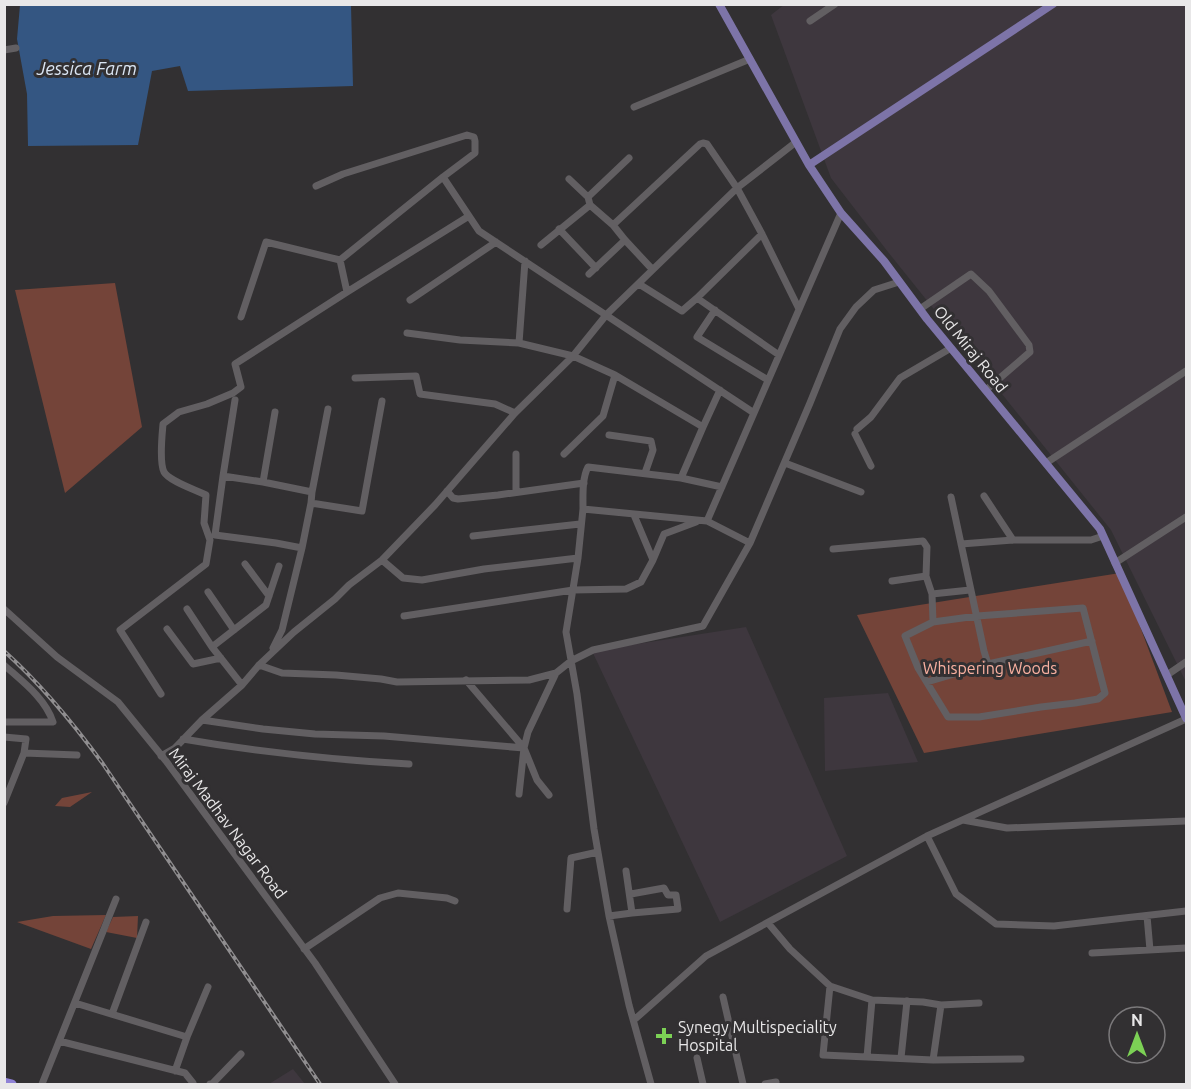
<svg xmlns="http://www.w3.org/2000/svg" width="1191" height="1089" viewBox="0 0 1191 1089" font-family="Ubuntu,sans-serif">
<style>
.built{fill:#3e373e}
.green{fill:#744439}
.water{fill:#345682}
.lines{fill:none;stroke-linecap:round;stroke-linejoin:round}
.minor{stroke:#625f62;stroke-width:7}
.major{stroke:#7d74a8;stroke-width:8}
.highway{stroke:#8f82d6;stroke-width:9}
.rail-casing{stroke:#908e90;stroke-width:4}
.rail{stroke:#323032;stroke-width:1.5;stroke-dasharray:4.5;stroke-linecap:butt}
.poi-dot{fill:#7cd155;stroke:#323032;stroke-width:2}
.labels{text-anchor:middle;stroke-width:6;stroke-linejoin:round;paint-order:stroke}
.street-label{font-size:16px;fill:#e8e7e8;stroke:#323032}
.park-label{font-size:16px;fill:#f9b0a0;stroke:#323032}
.poi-label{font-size:16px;fill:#e8e7e8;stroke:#323032;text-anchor:start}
.water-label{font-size:18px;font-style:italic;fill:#dae5f3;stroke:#323032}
</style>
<rect width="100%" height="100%" fill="#323032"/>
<!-- built -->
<path class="built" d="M 785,4 L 1186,5 L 1186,682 L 1111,530 L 888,252 L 831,178 L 771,15 Z
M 746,627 L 847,856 L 720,922 L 592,651 Z
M 888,693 L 918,762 L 825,771 L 824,698 Z
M 293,1069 L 305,1084 L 269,1084 Z"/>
<!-- green -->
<path class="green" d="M 115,283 L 142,427 L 65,493 L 15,290 Z
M 1120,573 L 1172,712 L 924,753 L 857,615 Z
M 92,792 L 70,807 L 55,806 L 62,798 Z
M 106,915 L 91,949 L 17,922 L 53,916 Z
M 138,916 L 137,938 L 106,932 L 113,917 Z"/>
<!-- water -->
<path class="water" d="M 20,5 L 351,5 L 353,86 L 188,91 L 180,66 L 152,71 L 138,145 L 28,146 L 27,94 L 17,39 Z"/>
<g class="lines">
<!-- minor -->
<path class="minor" d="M 810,21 L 835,4
M 4,50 L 16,48
M 634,107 L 750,59
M 443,177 L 479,231 L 754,413
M 569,179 L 588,197 L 590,205 L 613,225 L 625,240 L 652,269
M 316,186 L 343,174 L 467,135 L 474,137 L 475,141 L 475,153 L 443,177 L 340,260
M 588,197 L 629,158
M 613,225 L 700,144 L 703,143 L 707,144 L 737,188 L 762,234 L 799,309
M 559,229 L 596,268
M 541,245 L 590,205
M 589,274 L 625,240
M 639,284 L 682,311 L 697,298 L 779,355
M 697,298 L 762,234
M 410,300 L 496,242
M 920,309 L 971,274 L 989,291 L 1029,345 L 1030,352 L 986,390
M 715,310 L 697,337 L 768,380
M 241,317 L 266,242 L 340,260 L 347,292
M 407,333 L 460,340 L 519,343 L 573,356 L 615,375 L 703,427 L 720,390
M 519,343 L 525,261
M 355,378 L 416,376 L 420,394 L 495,404 L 515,413
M 235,400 L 223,476 L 263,482
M 275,412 L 263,482 L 312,492 L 311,503
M 857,429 L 871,417 L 900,378 L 951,348
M 855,434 L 871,466
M 609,435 L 651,441 L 653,450 L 645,473
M 564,454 L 603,416 L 615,375
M 785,463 L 861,492
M 1046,463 L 1186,371
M 223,476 L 215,535 L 276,543 L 302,548
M 681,478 L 703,427
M 447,491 L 453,498 L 458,499 L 498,495 L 584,483
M 312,492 L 328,409
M 516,492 L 516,454
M 984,496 L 1013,540
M 951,497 L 984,651 L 988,664
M 583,509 C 583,496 582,478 588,467 L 681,478 L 722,487
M 707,521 L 750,543
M 473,536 L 580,524
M 961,544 L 1013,540 L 1091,540 L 1103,536
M 833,549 L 923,541 L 927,547 L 926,576 L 932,594 L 933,622
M 382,560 L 403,578 L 422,580 L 484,569 L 578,558
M 653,560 L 664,534 L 696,522
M 1115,563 L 1186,517
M 245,564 L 269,596
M 892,581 L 926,576
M 208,592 L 234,630
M 932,594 L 970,590
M 1083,608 L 1105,693 L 1098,699 L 1075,703 L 1041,707 L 979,717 L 948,717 L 918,668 L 905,636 L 933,622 L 977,616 Z
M 4,609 L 57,657 L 118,702 L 166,761 L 315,963 L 395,1084
M 187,609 L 212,647 L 242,685
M 404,616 L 573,590 L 626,589 L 641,582 L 653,560 L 634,515
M 167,629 L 193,664 L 221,658
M 212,647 L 266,605 L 279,566
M 273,648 L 282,630 L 302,548 L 311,503 L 362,511 L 382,401
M 4,665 C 23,682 45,698 53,722 L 4,722
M 259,665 L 282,673 L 336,675 L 381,679 L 397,682 L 529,680 L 556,673 L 571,661 L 593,650 L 703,626 L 750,543 L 810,403 L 840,329 L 856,307 L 874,290 L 899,282
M 1167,675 L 1186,662
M 466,680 L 524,748 L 519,794
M 927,682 L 988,664 L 1092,641
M 161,694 L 120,630 L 206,564 L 210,540 L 204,523 L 206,495 C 196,490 169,481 164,472 C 159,462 162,436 163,424 L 179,412 L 207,404 L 233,393 L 241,387 L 235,364 L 347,292 L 469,216
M 202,720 L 263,729 L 315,734 L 384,736 L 524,748
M 4,737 L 26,739 L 24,753 L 4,803
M 183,739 C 258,752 334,760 409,764
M 24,753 L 77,755
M 161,756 L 175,748 L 202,720 L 242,685 L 259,665 L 294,632 L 335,599 L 349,585 L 382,560 L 435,505 L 515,413 L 573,356 L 607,314 L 737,188 L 796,142
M 549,795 L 537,780 L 524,748 L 528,732 L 556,673
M 963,820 L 1007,828 L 1186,821
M 927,836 L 956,894 L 996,924 L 1054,926 L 1186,911
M 631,894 L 664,888 L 668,895 L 676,895 L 678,909 L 632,913
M 567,909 L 571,858 L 598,852
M 609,916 L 632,913 L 626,871
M 1147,916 L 1150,950
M 768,923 L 790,949 L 830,986 L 872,1000 L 923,1002 L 941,1005 L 933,1060 L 823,1055 L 830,986
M 304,949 L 380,898 L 398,893 L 447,898 L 455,901
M 1092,953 L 1186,948
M 723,997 L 743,1084
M 75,1003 L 187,1037 L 175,1071
M 941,1005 L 979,1003
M 112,1014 L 146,922
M 634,1020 L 706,956 L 927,836 L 1186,719
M 187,1037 L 208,987
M 59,1041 L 185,1073 L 193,1083 L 192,1084
M 867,1057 L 872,1000
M 697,1058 L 703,1084
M 901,1058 L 907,1001
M 933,1060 L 1021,1059
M 42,1084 L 116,899
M 210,1084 L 212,1084 L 241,1054
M 651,1084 L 629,1005 L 609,916 L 594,829 L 577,694 L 566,632 L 578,558 L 583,509 L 707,521 L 841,213
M 765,1084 L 776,1082"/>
<!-- major -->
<path class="major" d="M 719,4 L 809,165 L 841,213 L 884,261 L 927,319 L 1100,529 L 1186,718
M 809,165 L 1053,4"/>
<!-- highway -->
<path class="highway" d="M 4,1082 L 12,1084"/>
<!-- rail casing -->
<g class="rail-casing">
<path id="rail" d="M 4,651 C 42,685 73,723 103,764 L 320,1084"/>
</g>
<!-- rail -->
<use href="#rail" class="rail"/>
</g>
<!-- markers -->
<path class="poi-dot" d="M661 1027h6v6h6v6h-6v6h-6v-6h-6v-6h6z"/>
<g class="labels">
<!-- street labels -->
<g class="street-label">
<text transform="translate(971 349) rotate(51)" y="6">Old Miraj Road</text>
<text transform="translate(228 823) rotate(53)" y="6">Miraj Madhav Nagar Road</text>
</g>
<!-- park labels -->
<g class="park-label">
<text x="990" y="674">Whispering Woods</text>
</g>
<!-- poi labels -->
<g class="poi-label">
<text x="678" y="1033">Synegy Multispeciality<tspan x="678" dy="18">Hospital</tspan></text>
</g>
<!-- water labels -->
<g class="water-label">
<text x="87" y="75">Jessica Farm</text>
</g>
</g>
<!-- border -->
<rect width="1191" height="1089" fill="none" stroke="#e8e7e8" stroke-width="12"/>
<!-- north arrow -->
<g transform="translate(1137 1035)"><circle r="28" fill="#323032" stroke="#7b797b" stroke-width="1.5"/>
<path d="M0-4.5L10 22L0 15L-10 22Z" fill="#7cd155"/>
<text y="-9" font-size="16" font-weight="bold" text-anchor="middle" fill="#e8e7e8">N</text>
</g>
</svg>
